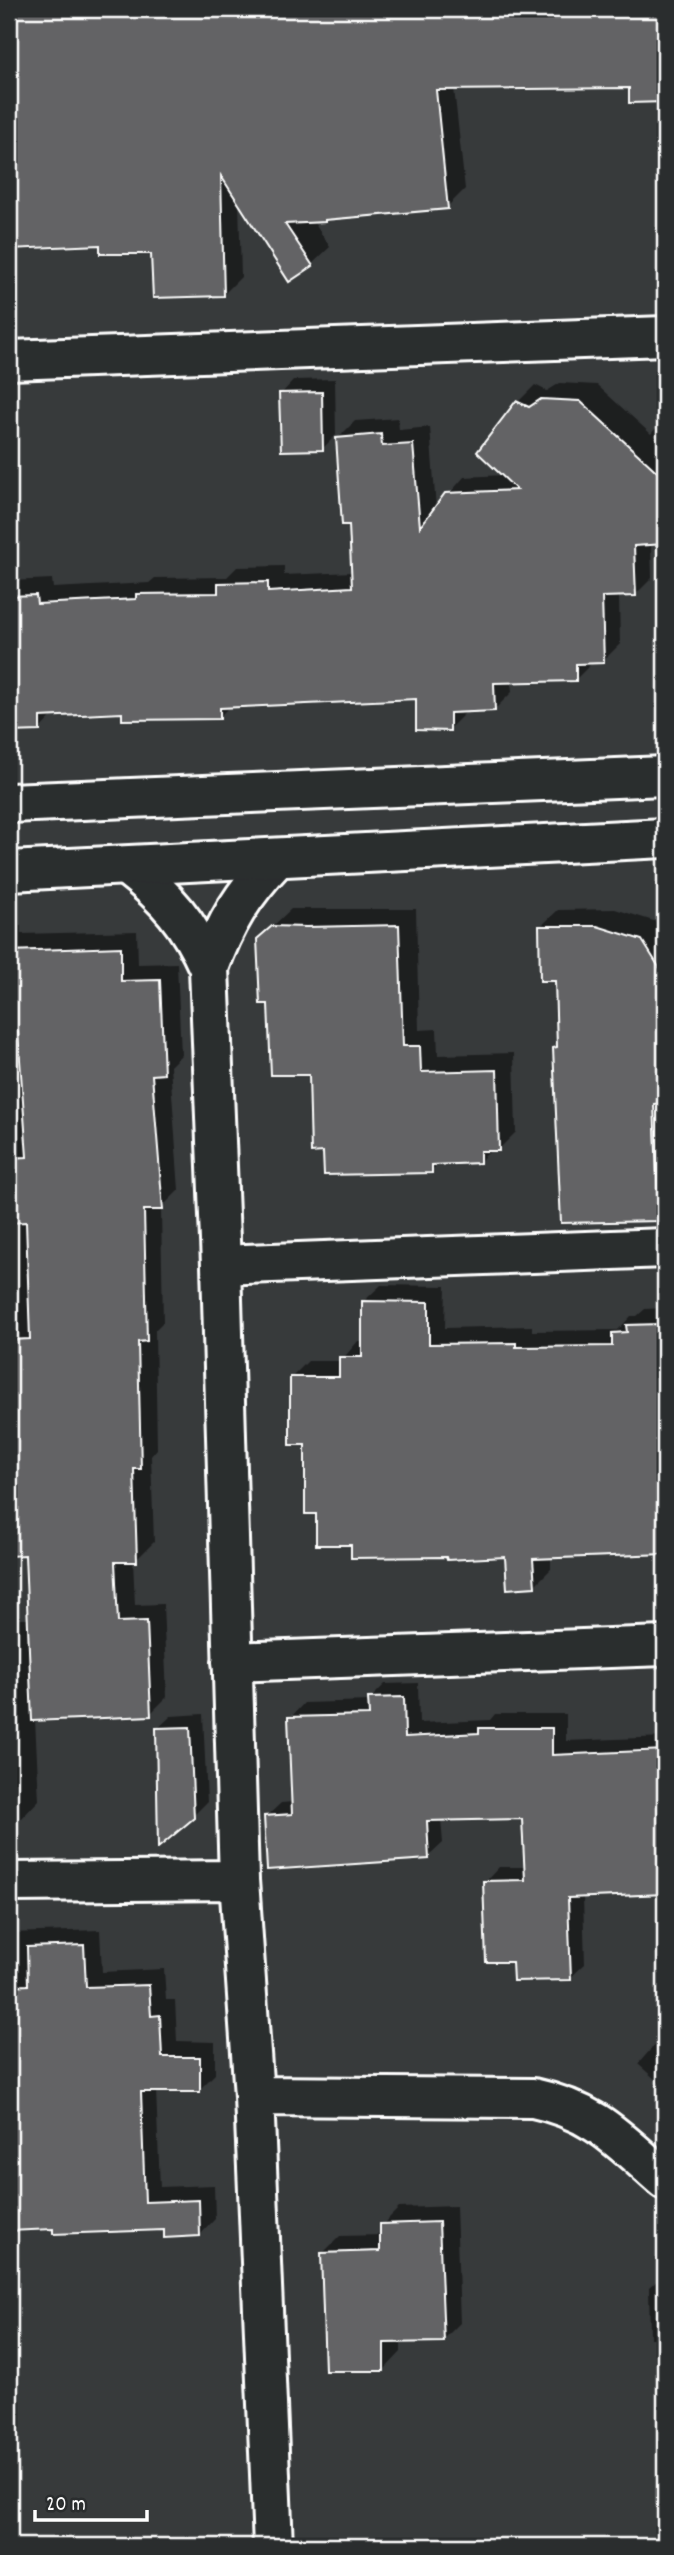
<svg xmlns="http://www.w3.org/2000/svg" width="674" height="2555" viewBox="0 0 674 2555" font-family="Dekko,sans-serif">
<style>
.shadow{fill:#0007}
.building{fill:#636465;stroke:#fff;stroke-width:2}
.lines{fill:none;stroke-linecap:round;stroke-linejoin:round}
.street-casing{stroke:#fff;stroke-width:44}
.secondary-casing{stroke:#fff;stroke-width:44}
.street{stroke:#2a2d2e;stroke-width:38}
.secondary{stroke:#2a2d2e;stroke-width:38}
</style>
<rect width="100%" height="100%" fill="#373a3b"/>
<filter id="ink" filterUnits="userSpaceOnUse"><feTurbulence type="fractalNoise" baseFrequency=".0143" numOctaves="2"/><feDisplacementMap in="SourceGraphic" scale="14" xChannelSelector="R" yChannelSelector="G"/><feConvolveMatrix kernelMatrix="1 2 1 2 8 2 1 2 1" color-interpolation-filters="sRGB"/></filter>
<g filter="url(#ink)">
<!-- shadow -->
<path class="shadow" d="M 9,9 L 665,9 L 665,101 L 631,101 L 630,86 L 454,88 L 465,189 L 447,207 L 313,221 L 330,247 L 312,264 L 289,279 L 239,201 L 241,277 L 223,295 L 153,252 L 102,243 L 9,248 Z
M 335,379 L 336,435 L 323,448 L 281,394 L 294,380 Z
M 560,383 L 597,385 L 651,434 L 655,429 L 665,429 L 665,542 L 651,543 L 652,578 L 635,595 L 619,595 L 620,644 L 603,661 L 593,662 L 576,679 L 511,681 L 512,692 L 495,709 L 466,712 L 449,729 L 417,697 L 230,706 L 219,717 L 123,711 L 54,714 L 40,729 L 9,730 L 9,581 L 52,579 L 53,588 L 149,583 L 155,578 L 227,577 L 237,567 L 284,566 L 284,575 L 353,572 L 351,523 L 338,438 L 355,421 L 398,418 L 399,430 L 430,427 L 436,509 L 464,477 L 504,475 L 479,452 L 518,402 L 535,385 L 547,391 Z
M 291,909 L 416,909 L 419,1030 L 437,1029 L 438,1055 L 514,1053 L 516,1132 L 499,1149 L 492,1149 L 479,1162 L 439,1163 L 431,1171 L 325,1151 L 311,1073 L 270,1002 L 258,940 Z
M 615,909 L 660,923 L 665,932 L 665,1219 L 563,1222 L 555,1048 L 558,1045 L 557,979 L 540,927 L 558,910 Z
M 9,926 L 21,926 L 21,934 L 137,931 L 138,964 L 177,963 L 181,1055 L 170,1066 L 179,1190 L 161,1208 L 163,1322 L 155,1330 L 157,1449 L 151,1456 L 154,1542 L 136,1560 L 133,1560 L 135,1605 L 163,1604 L 167,1697 L 150,1714 L 35,1719 L 39,1800 L 22,1818 L 9,1818 L 9,1619 L 30,1619 L 27,1553 L 9,1554 Z
M 381,1285 L 446,1286 L 445,1328 L 532,1326 L 532,1331 L 618,1330 L 631,1316 L 637,1316 L 645,1309 L 665,1308 L 665,1552 L 551,1557 L 551,1569 L 534,1586 L 507,1555 L 448,1555 L 353,1543 L 318,1512 L 306,1444 L 291,1378 L 308,1361 L 341,1361 L 358,1341 L 364,1341 L 364,1301 Z
M 418,1683 L 419,1723 L 490,1720 L 495,1714 L 566,1714 L 566,1741 L 665,1737 L 665,1892 L 583,1896 L 585,1964 L 570,1978 L 513,1960 L 485,1882 L 499,1867 L 526,1867 L 524,1817 L 441,1819 L 443,1843 L 428,1857 L 266,1817 L 281,1803 L 293,1802 L 290,1718 L 304,1703 L 370,1701 L 370,1699 L 385,1684 Z
M 203,1714 L 207,1802 L 193,1816 L 157,1729 L 171,1716 Z
M 100,1930 L 102,1972 L 164,1969 L 166,2000 L 175,2000 L 177,2041 L 215,2042 L 215,2074 L 199,2090 L 156,2090 L 160,2187 L 214,2185 L 215,2219 L 200,2235 L 165,2228 L 9,2229 L 9,1933 Z
M 665,2033 L 665,2088 L 638,2064 Z
M 456,2206 L 460,2323 L 443,2340 L 401,2341 L 401,2352 L 384,2370 L 323,2253 L 340,2236 L 382,2235 L 382,2225 L 399,2208 Z
M 665,2274 L 665,2441 L 660,2441 L 658,2338 L 650,2338 L 649,2288 Z"/>
<!-- building -->
<path class="building" d="M 9,9 L 665,9 L 665,102 L 629,103 L 629,88 L 436,90 L 448,209 L 325,220 L 325,222 L 285,224 L 313,266 L 289,282 L 221,176 L 224,296 L 153,298 L 151,254 L 100,254 L 100,245 L 9,249 Z
M 322,392 L 323,450 L 281,451 L 279,393 Z
M 541,399 L 580,401 L 665,479 L 665,544 L 634,546 L 636,596 L 602,597 L 604,663 L 576,664 L 576,681 L 494,683 L 495,711 L 450,713 L 450,731 L 416,730 L 416,699 L 220,708 L 220,719 L 122,720 L 122,713 L 40,717 L 40,731 L 9,732 L 9,596 L 36,595 L 37,604 L 136,599 L 136,594 L 218,593 L 218,583 L 268,582 L 268,592 L 352,587 L 349,525 L 342,525 L 336,438 L 381,434 L 382,446 L 413,444 L 420,527 L 445,493 L 517,490 L 477,452 L 516,401 L 529,407 Z
M 399,925 L 403,1046 L 420,1046 L 421,1072 L 497,1070 L 499,1151 L 480,1151 L 480,1163 L 432,1165 L 432,1173 L 324,1175 L 323,1152 L 311,1153 L 309,1075 L 271,1075 L 268,1004 L 260,1004 L 257,939 L 272,926 L 306,927 Z
M 539,926 L 597,926 L 642,940 L 664,975 L 665,1103 L 654,1104 L 659,1221 L 561,1223 L 553,1048 L 557,1047 L 555,981 L 540,981 Z
M 121,947 L 121,981 L 160,980 L 164,1074 L 152,1075 L 163,1210 L 144,1210 L 147,1341 L 138,1342 L 141,1469 L 134,1469 L 137,1562 L 115,1562 L 118,1622 L 147,1621 L 151,1716 L 32,1721 L 25,1555 L 9,1556 L 9,1340 L 30,1339 L 26,1222 L 9,1223 L 9,1158 L 27,1157 L 18,1032 L 11,1033 L 9,951 Z
M 362,1301 L 429,1302 L 429,1344 L 516,1343 L 516,1347 L 612,1346 L 612,1333 L 627,1332 L 626,1325 L 660,1324 L 662,1453 L 665,1452 L 665,1554 L 533,1559 L 535,1587 L 507,1589 L 505,1557 L 447,1560 L 446,1557 L 351,1558 L 351,1545 L 316,1545 L 316,1514 L 305,1514 L 305,1445 L 290,1445 L 290,1377 L 339,1377 L 339,1357 L 362,1357 Z
M 404,1697 L 405,1737 L 479,1733 L 479,1728 L 552,1728 L 552,1755 L 665,1750 L 665,1894 L 568,1898 L 571,1980 L 513,1981 L 512,1962 L 486,1962 L 483,1881 L 525,1880 L 522,1819 L 427,1821 L 429,1859 L 267,1870 L 264,1816 L 292,1814 L 288,1717 L 369,1715 L 368,1698 Z
M 190,1727 L 194,1818 L 158,1848 L 156,1728 Z
M 84,1945 L 86,1987 L 149,1985 L 151,2016 L 160,2015 L 162,2057 L 200,2057 L 200,2092 L 141,2092 L 145,2202 L 199,2200 L 200,2236 L 164,2238 L 164,2230 L 53,2234 L 53,2229 L 9,2231 L 9,1986 L 28,1985 L 27,1947 Z
M 439,2222 L 444,2342 L 384,2343 L 384,2371 L 325,2371 L 321,2253 L 380,2251 L 380,2224 Z"/>
<g class="lines">
<!-- street casing -->
<g class="street-casing">
<path id="street" d="M 9,360 L 665,336
M 128,867 C 167,897 189,923 209,968
M 221,1265 L 665,1248
M 232,1662 L 665,1646
M 9,1882 L 239,1880
M 254,2096 L 533,2098 C 595,2111 619,2140 665,2180
M 273,2546 L 254,2096 L 239,1880 L 221,1265 L 209,968 C 225,923 243,894 276,859"/>
</g>
<!-- secondary casing -->
<g class="secondary-casing">
<path id="secondary" d="M 9,803 L 665,776
M 9,871 L 665,838"/>
</g>
<!-- street -->
<use href="#street" class="street"/>
<!-- secondary -->
<use href="#secondary" class="secondary"/>
</g>
</g>
<!-- margin -->
<rect width="674" height="2555" fill="none" stroke="#2a2d2e" stroke-width="35"/>
<rect x="18" y="18" width="639" height="2520" fill="none" stroke="#fff" stroke-width="2.5" filter="url(#ink)"/>
<!-- scale -->
<path d="M35 2510v10h112v-10" fill="none" stroke="#ffffff" stroke-width="3.5"/>
<text x="46" y="2510" font-size="21" fill="#ffffff" stroke="#2a2d2e" stroke-width="5" paint-order="stroke">20 m</text>
</svg>
